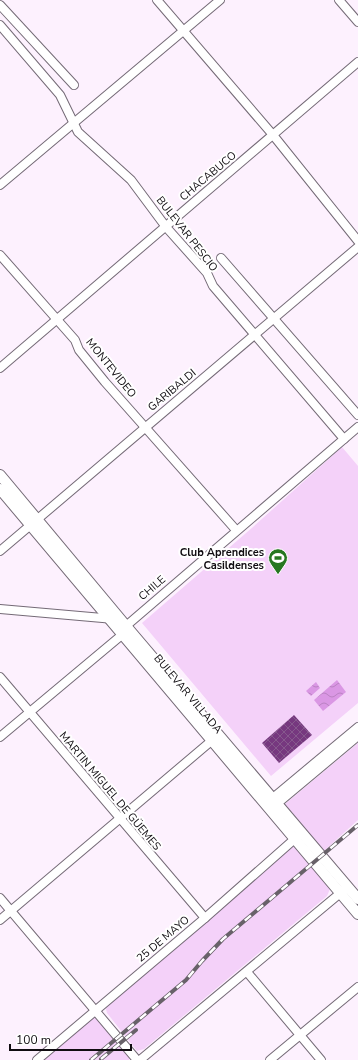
<svg xmlns="http://www.w3.org/2000/svg" width="358" height="1060" font-family="'Nunito Sans',sans-serif">
<style>
.green{fill:#f4d1f9}
.water{fill:url(#water-waves)}
.building{fill:url(#building-cross-hatch)}
.lines{fill:none;stroke-linecap:round;stroke-linejoin:round}
.minor-casing{stroke:#746a76;stroke-width:10}
.major-casing{stroke:#746a76;stroke-width:12}
.minor{stroke:#fff;stroke-width:8}
.major{stroke:#fff;stroke-width:10}
.rail-casing{stroke:#686169;stroke-width:4}
.rail{stroke:#fff;stroke-width:2.5;stroke-dasharray:8;stroke-linecap:butt}
.labels{text-anchor:middle;dominant-baseline:central;stroke-width:4;stroke-linejoin:round;paint-order:stroke}
.street-label{font-size:11px;fill:#100c11;stroke:#fff}
.poi-label{font-size:11px;font-weight:bold;fill:#100c11;stroke:#fff;text-anchor:end}
</style>
<defs>
<pattern id="water-waves" width="16" height="10" patternUnits="userSpaceOnUse"><rect width="16" height="10" fill="#da97e4"/><path d="M0 5q4-4 8 0t8 0" fill="none" stroke="#ba81c3"/></pattern>
<pattern id="building-cross-hatch" width="8" height="8" patternUnits="userSpaceOnUse"><rect width="8" height="8" fill="#76387f"/><path d="M0 0l8 8M0 8l8-8" fill="none" stroke="#86588d"/></pattern>
</defs>
<rect width="100%" height="100%" fill="#fdf1fe"/>
<!-- green -->
<g class="green">
<polygon points="342,447 358,466 358,703 271,776 142,623 253,527"/>
<polygon points="358,743 358,820 324,851 285,804"/>
<polygon points="292,847 296,847 329,885 330,889 327,896 144,1049 137,1051 107,1013 106,1009 108,1002"/>
<polygon points="91,1018 99,1018 130,1055 129,1060 41,1060"/>
</g>
<!-- water -->
<g class="water">
<polygon points="337,680 346,692 323,711 314,700"/>
<polygon points="316,682 320,688 311,696 306,691"/>
</g>
<!-- building -->
<polygon class="building" points="294,715 312,735 279,763 262,743"/>
<g class="lines">
<!-- minor casing -->
<g class="minor-casing">
<g id="minor">
<polyline points="157,0 273,135 358,241"/>
<polyline points="339,0 358,22"/>
<polyline points="0,5 74,85"/>
<polyline points="0,25 60,95 78,132 131,180 166,227 207,273 213,286 344,439"/>
<polyline points="0,185 220,0"/>
<polyline points="0,255 75,340 79,350 105,382 236,530"/>
<polyline points="221,258 358,415"/>
<polyline points="0,368 358,62"/>
<polyline points="0,551 358,247"/>
<polyline points="0,609 114,619"/>
<polyline points="0,677 205,918"/>
<polyline points="0,737 123,634 126,626 358,427"/>
<polyline points="268,802 358,727"/>
<polyline points="272,808 358,736"/>
<polyline points="0,898 137,1060"/>
<polyline points="0,920 216,737"/>
<polyline points="247,972 321,1060"/>
<polyline points="37,1060 205,918 298,836"/>
<polyline points="140,1060 344,890"/>
<polyline points="270,1060 358,987"/>
</g>
</g>
<!-- major casing -->
<g class="major-casing">
<g id="major">
<polyline points="0,475 126,626 358,899"/>
<polyline points="0,489 358,914"/>
</g>
</g>
<!-- minor -->
<use href="#minor" class="minor"/>
<!-- major -->
<use href="#major" class="major"/>
<!-- rail casing -->
<g class="rail-casing">
<g id="rail">
<polyline points="101,1059 136,1030"/>
<polyline points="91,1060 186,980 202,961 223,939 358,825"/>
</g>
</g>
<!-- rail -->
<use href="#rail" class="rail"/>
</g>
<!-- icons -->
<defs>
<g id="stadium-pin" transform="scale(1)"><path d="M0 17L-7.5 6A9.5 9.5 0 1 1 7.5 6Z" fill="#267721" stroke="#fff"/><path d="M0-5a6.5 5 0 1 0 0 10a6.5 5 0 1 0 0-10ZM-3.5-1.8h7v3.6h-7Z" fill="#fff"/></g>
</defs>
<g fill-rule="evenodd">
<use href="#stadium-pin" x="278" y="558"/>
</g>
<g class="labels">
<!-- street labels -->
<g class="street-label">
<text transform="translate(208 176) rotate(-40)">CHACABUCO</text>
<text transform="translate(187 234) rotate(52)">BULEVAR PESCIO</text>
<text transform="translate(111 368) rotate(51)">MONTEVIDEO</text>
<text transform="translate(172 390) rotate(-40)">GARIBALDI</text>
<text transform="translate(152 588) rotate(-41)">CHILE</text>
<text transform="translate(188 694) rotate(50)">BULEVAR VILLADA</text>
<text transform="translate(110 791) rotate(50)">MARTIN MIGUEL DE GÜEMES</text>
<text transform="translate(163 939) rotate(-40)">25 DE MAYO</text>
</g>
<!-- poi labels -->
<g class="poi-label">
<text x="264" y="552">Club Aprendices<tspan x="264" dy="13">Casildenses</tspan></text>
</g>
</g>
<!-- scale -->
<path d="M10 1044v6h121v-6" fill="none" stroke="#100c11" stroke-width="2"/>
<text x="16" y="1044" font-size="12" fill="#100c11" stroke="#ffffff" stroke-width="3" paint-order="stroke">100 m</text>
</svg>
